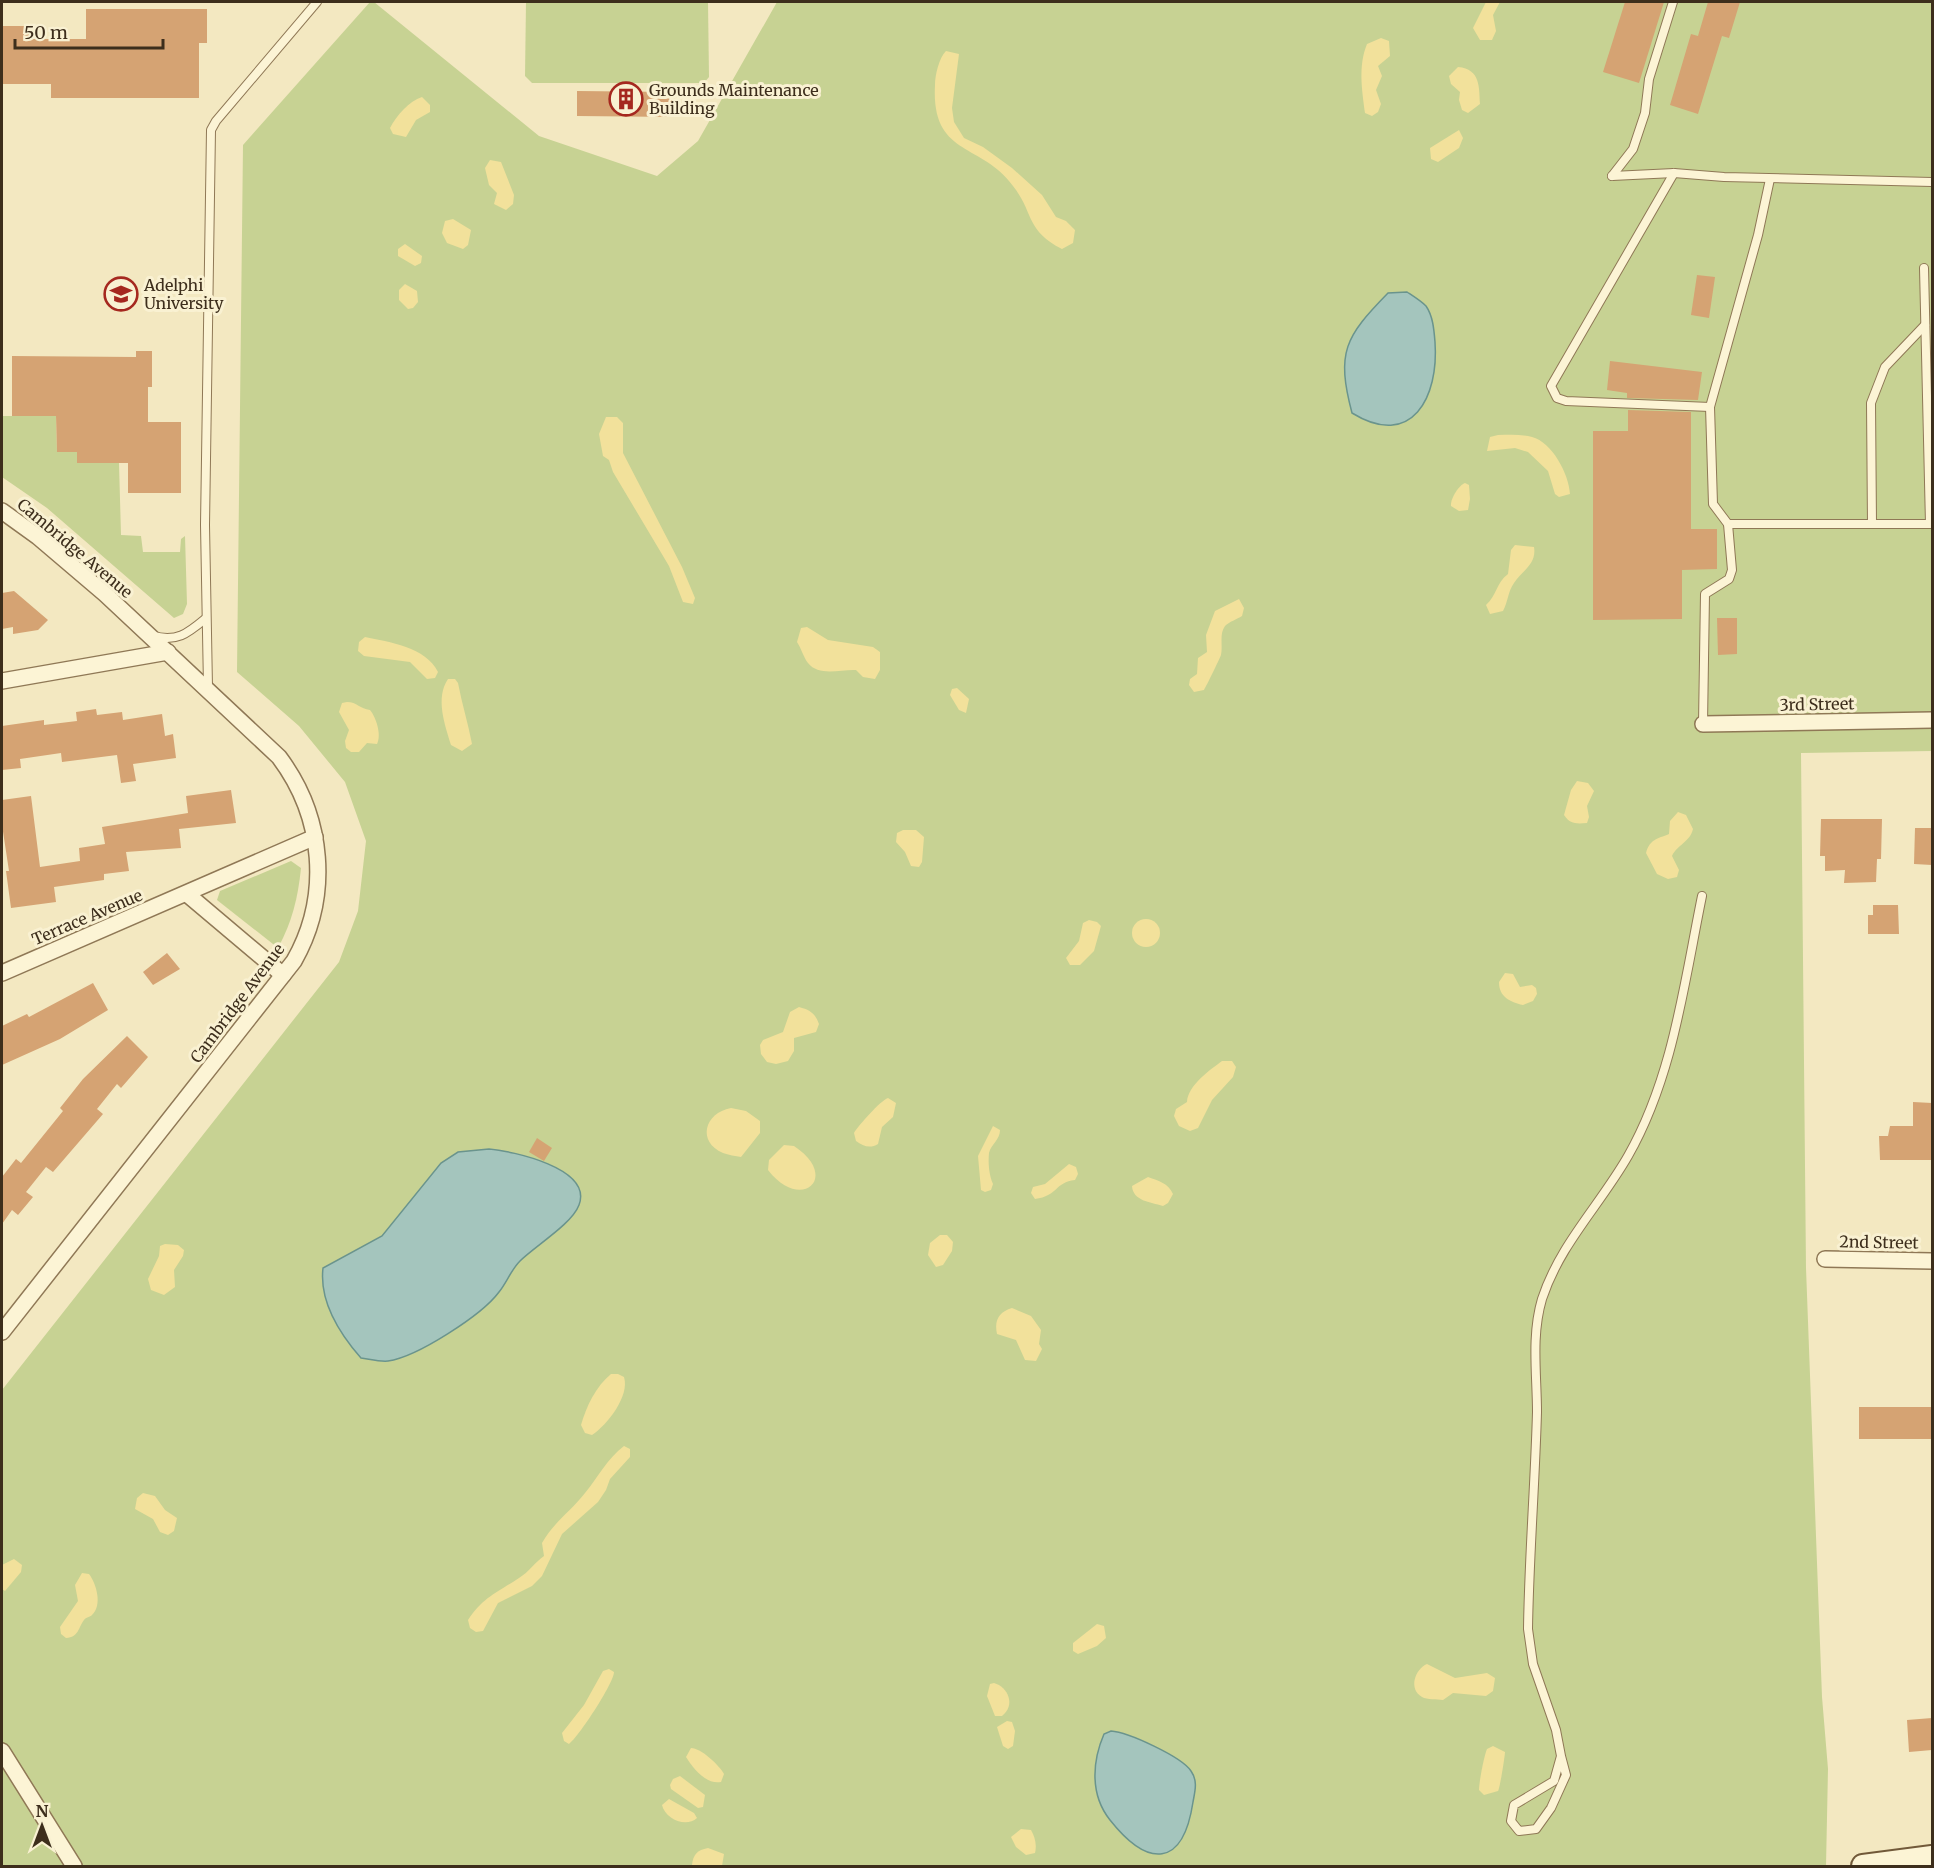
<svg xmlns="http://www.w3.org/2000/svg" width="1934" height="1868" font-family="Merriweather,serif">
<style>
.green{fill:#c7d293}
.sand{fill:#f2e19b}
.water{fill:#a4c5bd;stroke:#6a948d;stroke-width:1.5}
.building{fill:#d5a373}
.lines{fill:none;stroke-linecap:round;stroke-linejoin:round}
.lane-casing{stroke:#8f7856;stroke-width:10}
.street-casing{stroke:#8f7856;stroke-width:18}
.secondary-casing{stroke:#715939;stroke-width:26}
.lane{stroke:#fcf4d5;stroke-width:8}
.street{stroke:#fcf4d5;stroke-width:15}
.secondary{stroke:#fcf4d5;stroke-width:22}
.labels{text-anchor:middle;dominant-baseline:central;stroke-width:6;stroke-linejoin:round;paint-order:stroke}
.poi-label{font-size:16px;fill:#3d2e1c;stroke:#f9f1d2;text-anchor:start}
.street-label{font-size:16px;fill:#3d2e1c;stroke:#f9f1d2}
</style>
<rect width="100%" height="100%" fill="#f3e8c1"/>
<!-- green -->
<g class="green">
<polygon points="370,2 374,2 539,136 657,176 698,141 777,2 1932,2 1932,751 1801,753 1806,1268 1822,1697 1828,1769 1826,1866 2,1866 2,1390 339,962 358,911 366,841 345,782 299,726 237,672 243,145"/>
<polygon points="526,2 708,2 709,77 704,83 532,83 525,76"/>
<polygon points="2,416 56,416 57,452 77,452 77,463 119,463 121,535 141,536 143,552 180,552 181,539 185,536 187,604 183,614 174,618 47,508 2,477"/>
<path d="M291,861l10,7c-3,30 -9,54 -23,80l-61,-48 3,-9z"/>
</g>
<!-- sand -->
<g class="sand">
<polygon points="1486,2 1500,2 1493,15 1496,31 1492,40 1480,40 1473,28"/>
<path d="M1381,38l8,3 1,15 -12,10 4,10 -6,14 5,14 -3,8 -6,4 -7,-3c-3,-23 -7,-47 2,-69z"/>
<path d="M946,51l13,3 -7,54 2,14 10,16 19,9 29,21 30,27 14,22 10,4 9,9 -2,13 -11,6c-37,-19 -28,-37 -49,-63 -32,-44 -82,-29 -78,-101 0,-10 4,-27 11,-34z"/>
<path d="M1458,67c23,2 21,21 22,37l-12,9 -6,-3 -3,-10 1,-8 -9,-8 -2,-8z"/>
<path d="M422,97l8,8v7l-14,8 -10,17 -13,-3 -3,-6c7,-13 19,-27 32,-31z"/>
<polygon points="1459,130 1463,138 1459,148 1438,162 1431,159 1430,148"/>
<polygon points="490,160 501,162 514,195 513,204 506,210 494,204 497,193 489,185 485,168"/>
<polygon points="453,219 471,230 468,245 463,249 447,243 442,233 445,221"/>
<polygon points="405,244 422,256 421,263 415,266 398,256 398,249"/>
<polygon points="405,284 417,291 418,302 413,308 408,309 399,300 399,290"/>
<polygon points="606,417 617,417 623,423 623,453 682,567 695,598 693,604 683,602 669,566 613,472 609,460 603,456 599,434"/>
<path d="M1498,435c11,0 23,-1 34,2 20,5 37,37 38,57l-11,3 -4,-3 -7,-23 -20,-19 -13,-4 -28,3 3,-14z"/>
<path d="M1465,483l4,2 1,14 -2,11 -9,1 -8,-5c-1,-7 8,-21 14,-23z"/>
<path d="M1515,545l19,2c3,17 -12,24 -20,36 -6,8 -6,19 -11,28l-13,3 -4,-9c11,-10 10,-22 22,-31l3,-24z"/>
<path d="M1239,599l5,9 -2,8c-5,3 -13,6 -17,10 -6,8 -2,19 -4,29 -2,5 -14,30 -17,35l-10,2 -5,-7 1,-6 7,-5 1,-16 9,-6 -1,-17 9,-24z"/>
<path d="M807,627l21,13 45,7 7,5v18l-5,9 -12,-2 -7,-7c-15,-1 -37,7 -48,-7 -4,-5 -7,-15 -11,-21l4,-14z"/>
<path d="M365,637c24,5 61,10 73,35l-3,6 -8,1 -17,-17 -46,-6 -6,-5 1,-9z"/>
<path d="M448,679h7l3,4c4,21 10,40 14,61l-10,7 -11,-6c-6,-20 -16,-47 -3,-66z"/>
<polygon points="957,688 969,699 966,713 959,710 950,695 952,689"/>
<path d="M347,702c10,0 13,7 23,8 6,7 12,25 7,34l-10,-1 -8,9h-8l-5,-4 -1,-7 4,-11 -10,-18 3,-9z"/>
<path d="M1577,781l11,2 6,8 -7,15 2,11 -2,6c-11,1 -17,1 -23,-8l7,-25z"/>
<path d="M1678,812l8,3 7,14c-3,13 -16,16 -21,27l7,14 -2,7 -9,2 -11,-5 -11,-21c4,-14 11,-14 23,-19l1,-13z"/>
<polygon points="903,830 916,830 924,837 922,862 919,867 911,866 905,852 896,842 897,833"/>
<circle cx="1146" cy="933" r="14"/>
<polygon points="1089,920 1097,922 1101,926 1094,951 1080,965 1070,965 1066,958 1079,941 1083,923"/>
<path d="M1505,973l8,1 7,13 12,-2 4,3 1,6 -4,7 -10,4c-13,-3 -24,-8 -24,-23z"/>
<path d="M799,1007c11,3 16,6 20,17l-3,8 -22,6v13l-6,10 -12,3 -9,-2 -6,-8 -1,-9 3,-5 20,-8 7,-20z"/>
<path d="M1222,1061h10l4,6 -3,10 -21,23 -14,28 -8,3 -11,-5 -5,-10 2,-7 11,-7c1,-17 23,-32 35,-41z"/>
<path d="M888,1098l8,5 -3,14 -11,10 -4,17c-8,5 -15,2 -22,-3l-2,-8c5,-8 26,-32 34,-35z"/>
<path d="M731,1108l15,3 14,10v12l-19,24c-5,-1 -13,-2 -18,-4 -26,-11 -19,-40 8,-45z"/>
<path d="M993,1126l7,4c0,10 -9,14 -11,23 -1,10 0,22 4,31l-2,6 -6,2 -4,-2 -3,-34z"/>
<path d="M784,1145l10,1c47,31 7,67 -26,24l1,-10z"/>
<path d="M1069,1164l7,3 2,7 -3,6c-20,2 -17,16 -40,19l-4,-6 2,-6 12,-3z"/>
<path d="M1148,1177c11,4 20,6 25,17l-5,9 -5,3c-13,-4 -30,-5 -31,-20z"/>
<polygon points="940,1235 947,1235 953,1242 952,1251 943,1265 936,1267 928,1255 930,1243"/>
<polygon points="165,1244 178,1245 184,1250 183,1256 174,1270 175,1287 164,1295 151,1290 148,1279 159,1256 160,1246"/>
<path d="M1012,1308l19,8 10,14 -2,14 3,5 -6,12 -11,-1 -9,-20 -19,-6c-3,-14 2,-22 15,-26z"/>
<path d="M611,1374h7l6,3c6,19 -17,48 -32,58l-7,-2 -4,-8c5,-18 15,-39 30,-51z"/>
<path d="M624,1446l6,3v8l-20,22 -4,11 -8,12 -36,32 -20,42 -10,10 -34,17 -15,28 -7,1 -6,-4 -2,-8c15,-23 30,-28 51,-42 10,-6 16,-16 25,-22l-2,-13c12,-21 29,-32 43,-50 14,-17 22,-34 39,-47z"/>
<polygon points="143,1493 155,1496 165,1510 177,1518 174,1531 168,1535 160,1532 153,1519 135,1509 137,1498"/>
<polygon points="14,1559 22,1565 21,1572 5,1591 2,1589 2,1565"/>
<path d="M82,1573l7,1c7,9 14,31 3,41 -2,2 -6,2 -8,5 -6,8 -5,17 -18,18l-5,-4 -1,-7 18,-26 -3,-16z"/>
<polygon points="1097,1624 1104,1626 1106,1638 1097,1646 1078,1654 1073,1651 1073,1643"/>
<path d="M1427,1664l28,14 32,-5 8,5 -2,13 -7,5 -33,-3 -10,7c-6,-1 -16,0 -21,-3 -14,-8 -7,-28 5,-33z"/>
<path d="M609,1669l5,3c0,11 -36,66 -45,72l-5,-3 -2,-8 22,-28 19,-34z"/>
<path d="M994,1683c14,4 22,22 8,33h-7l-8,-20 3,-12z"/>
<polygon points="1007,1721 1012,1722 1015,1731 1013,1746 1008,1749 1003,1746 997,1727"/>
<path d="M1493,1746l12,6c0,3 -5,36 -7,39l-14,4 -5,-5c0,-8 5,-34 8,-41z"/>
<path d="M691,1748c10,0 28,17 33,26l-3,8c-15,3 -28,-14 -35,-25z"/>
<polygon points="680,1776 705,1795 703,1807 698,1808 671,1789 670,1785 673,1779"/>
<path d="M669,1799l25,14 3,5c-11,10 -32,1 -35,-13z"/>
<path d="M1021,1829l10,1c4,7 6,15 4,23l-9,2 -10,-8 -5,-10z"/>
<path d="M708,1848l16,6 -2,12 -30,-1c1,-10 5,-15 16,-17z"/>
</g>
<!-- water -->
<g class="water">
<path d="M1407,292c6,4 14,9 19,14 7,10 8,24 9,36 4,55 -23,108 -83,71 -16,-61 -7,-76 36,-120z"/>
<path d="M489,1149c23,2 104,19 90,56 -7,19 -44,41 -59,56 -9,9 -13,21 -21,31 -17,23 -82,65 -111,69 -8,1 -19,-2 -27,-3 -21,-24 -42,-56 -38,-90l59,-32 59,-73 17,-11z"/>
<path d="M1111,1731c17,1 71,26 80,40 7,10 4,20 2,31 -10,66 -45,66 -83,18 -20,-25 -18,-58 -6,-86z"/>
</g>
<!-- building -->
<g class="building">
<polygon points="1625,2 1664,2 1639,83 1603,72"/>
<polygon points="1708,2 1740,2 1729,38 1722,36 1698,114 1670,105 1691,34 1698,36"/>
<polygon points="86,9 207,9 207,43 199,43 199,98 51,98 51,84 2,84 2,26 29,26 30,39 86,39"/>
<polygon points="577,91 674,92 676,117 577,116"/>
<polygon points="1697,275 1715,277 1709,318 1691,315"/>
<polygon points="136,351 152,351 152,387 148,387 148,422 181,422 181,493 128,493 128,463 77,463 77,452 57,452 56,416 12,416 12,356 136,357"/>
<polygon points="1610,361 1702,372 1698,400 1627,398 1627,393 1607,390"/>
<polygon points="1628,410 1691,412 1691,529 1717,529 1717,569 1682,570 1682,619 1593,620 1593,431 1628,431"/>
<polygon points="14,591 48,620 38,630 13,634 13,627 2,629 2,593"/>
<polygon points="1717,618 1737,618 1737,654 1718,655"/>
<polygon points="96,709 97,715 122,712 123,720 162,714 165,736 173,734 176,758 133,764 136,781 121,783 117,755 62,762 61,753 20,759 21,768 2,770 2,726 44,720 44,725 77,721 76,712"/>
<polygon points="231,790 236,823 179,829 181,848 126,852 129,871 104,874 104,880 54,887 56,902 11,908 6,871 9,871 2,825 2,800 31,796 40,867 80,861 79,848 105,844 102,827 188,813 186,796"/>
<polygon points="1821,819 1882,819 1881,859 1877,859 1876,882 1844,883 1845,870 1825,871 1825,856 1820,856"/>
<polygon points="1915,828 1932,828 1932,865 1914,864"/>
<polygon points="1873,905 1898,905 1899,934 1868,934 1868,915 1873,915"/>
<polygon points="167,953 180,969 153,985 143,972"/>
<polygon points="93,983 108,1010 60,1039 2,1065 2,1026 27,1014 29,1017"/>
<polygon points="127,1036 148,1057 121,1088 117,1084 97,1109 103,1114 53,1172 46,1167 26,1192 33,1197 18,1215 12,1210 2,1224 2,1177 16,1159 21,1163 63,1111 60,1108 83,1079"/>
<polygon points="1913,1102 1932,1103 1932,1160 1880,1160 1879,1136 1888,1136 1890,1126 1913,1126"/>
<polygon points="537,1138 552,1148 544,1161 529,1152"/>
<rect x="1859" y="1407" width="73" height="32"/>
<polygon points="1932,1718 1932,1750 1909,1752 1907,1720"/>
</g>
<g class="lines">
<!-- lane casing -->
<g class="lane-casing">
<g id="lane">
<polyline points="1674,173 1551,386 1557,398 1566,401 1710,407"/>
<polyline points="1612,176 1674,173 1724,177 1932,182"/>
<polyline points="1612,176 1633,149 1645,113 1649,79 1673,2"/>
<polyline points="1924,268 1930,524"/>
<polyline points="1728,524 1713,504 1710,407 1758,235 1770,179"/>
<polyline points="1872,524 1871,403 1885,367 1925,325"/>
<path d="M153,636c24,6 34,-2 52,-17"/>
<polyline points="208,687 205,525 211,130 216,121 317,2"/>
<polyline points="1703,724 1705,594 1729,579 1732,570 1728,524 1932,524"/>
<path d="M1561,1756l5,19 -15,33 -15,21 -17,2 -8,-10 3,-16 40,-24 7,-25 -5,-26 -23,-66 -5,-35c1,-72 7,-144 9,-217 0,-37 -6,-76 5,-113 18,-55 58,-94 86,-143 45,-79 56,-172 74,-260"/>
</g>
</g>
<!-- street casing -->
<g class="street-casing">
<g id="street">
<path d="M2,511l36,26 67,57 174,163c45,60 52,139 15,204l-292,371"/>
<polyline points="2,681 168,652"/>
<polyline points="1703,724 1932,720"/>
<polyline points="187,894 283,975"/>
<polyline points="2,973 315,837"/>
<polyline points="1825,1259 1932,1261"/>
<polyline points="2,1751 74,1866"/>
</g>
</g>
<!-- secondary casing -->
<g class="secondary-casing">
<polyline id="secondary" points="1863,1866 1932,1857"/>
</g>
<!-- lane -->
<use href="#lane" class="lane"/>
<!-- street -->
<use href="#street" class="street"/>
<!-- secondary -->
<use href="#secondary" class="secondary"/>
</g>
<!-- icons -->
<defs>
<g id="building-ring" transform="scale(1.725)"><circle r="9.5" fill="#f9f1d2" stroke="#a5281f" stroke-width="1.5"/><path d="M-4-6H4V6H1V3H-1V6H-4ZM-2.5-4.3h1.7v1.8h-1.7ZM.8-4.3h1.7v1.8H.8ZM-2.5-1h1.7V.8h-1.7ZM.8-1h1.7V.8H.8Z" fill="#a5281f"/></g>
<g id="university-ring" transform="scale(1.725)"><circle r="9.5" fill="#f9f1d2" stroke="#a5281f" stroke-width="1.5"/><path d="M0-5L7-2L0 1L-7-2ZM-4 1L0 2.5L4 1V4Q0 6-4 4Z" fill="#a5281f"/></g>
</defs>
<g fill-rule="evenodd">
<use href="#building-ring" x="626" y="99"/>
<use href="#university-ring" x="121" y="294"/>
</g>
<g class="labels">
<!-- poi labels -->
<g class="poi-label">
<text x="649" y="90">Grounds Maintenance<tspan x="649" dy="18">Building</tspan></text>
<text x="144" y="285">Adelphi<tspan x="144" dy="18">University</tspan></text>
</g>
<!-- street labels -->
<g class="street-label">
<text transform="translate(75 548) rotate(40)">Cambridge Avenue</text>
<text transform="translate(1817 704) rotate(-1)">3rd Street</text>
<text transform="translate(87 917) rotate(-23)">Terrace Avenue</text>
<text transform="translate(237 1003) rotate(-53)">Cambridge Avenue</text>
<text transform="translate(1879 1242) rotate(1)">2nd Street</text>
</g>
</g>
<!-- border -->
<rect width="1934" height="1868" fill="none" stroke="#3d2e1c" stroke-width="6"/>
<!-- north arrow -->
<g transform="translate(42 1826)" stroke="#f9f1d2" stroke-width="4.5" paint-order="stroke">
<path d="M0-4.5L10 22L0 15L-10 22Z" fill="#3d2e1c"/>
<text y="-9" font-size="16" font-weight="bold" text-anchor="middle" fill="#3d2e1c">N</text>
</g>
<!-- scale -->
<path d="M15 39v9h148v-9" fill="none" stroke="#3d2e1c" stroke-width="3"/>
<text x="24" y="39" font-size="18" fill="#3d2e1c" stroke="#f9f1d2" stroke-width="4.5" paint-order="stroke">50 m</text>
</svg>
